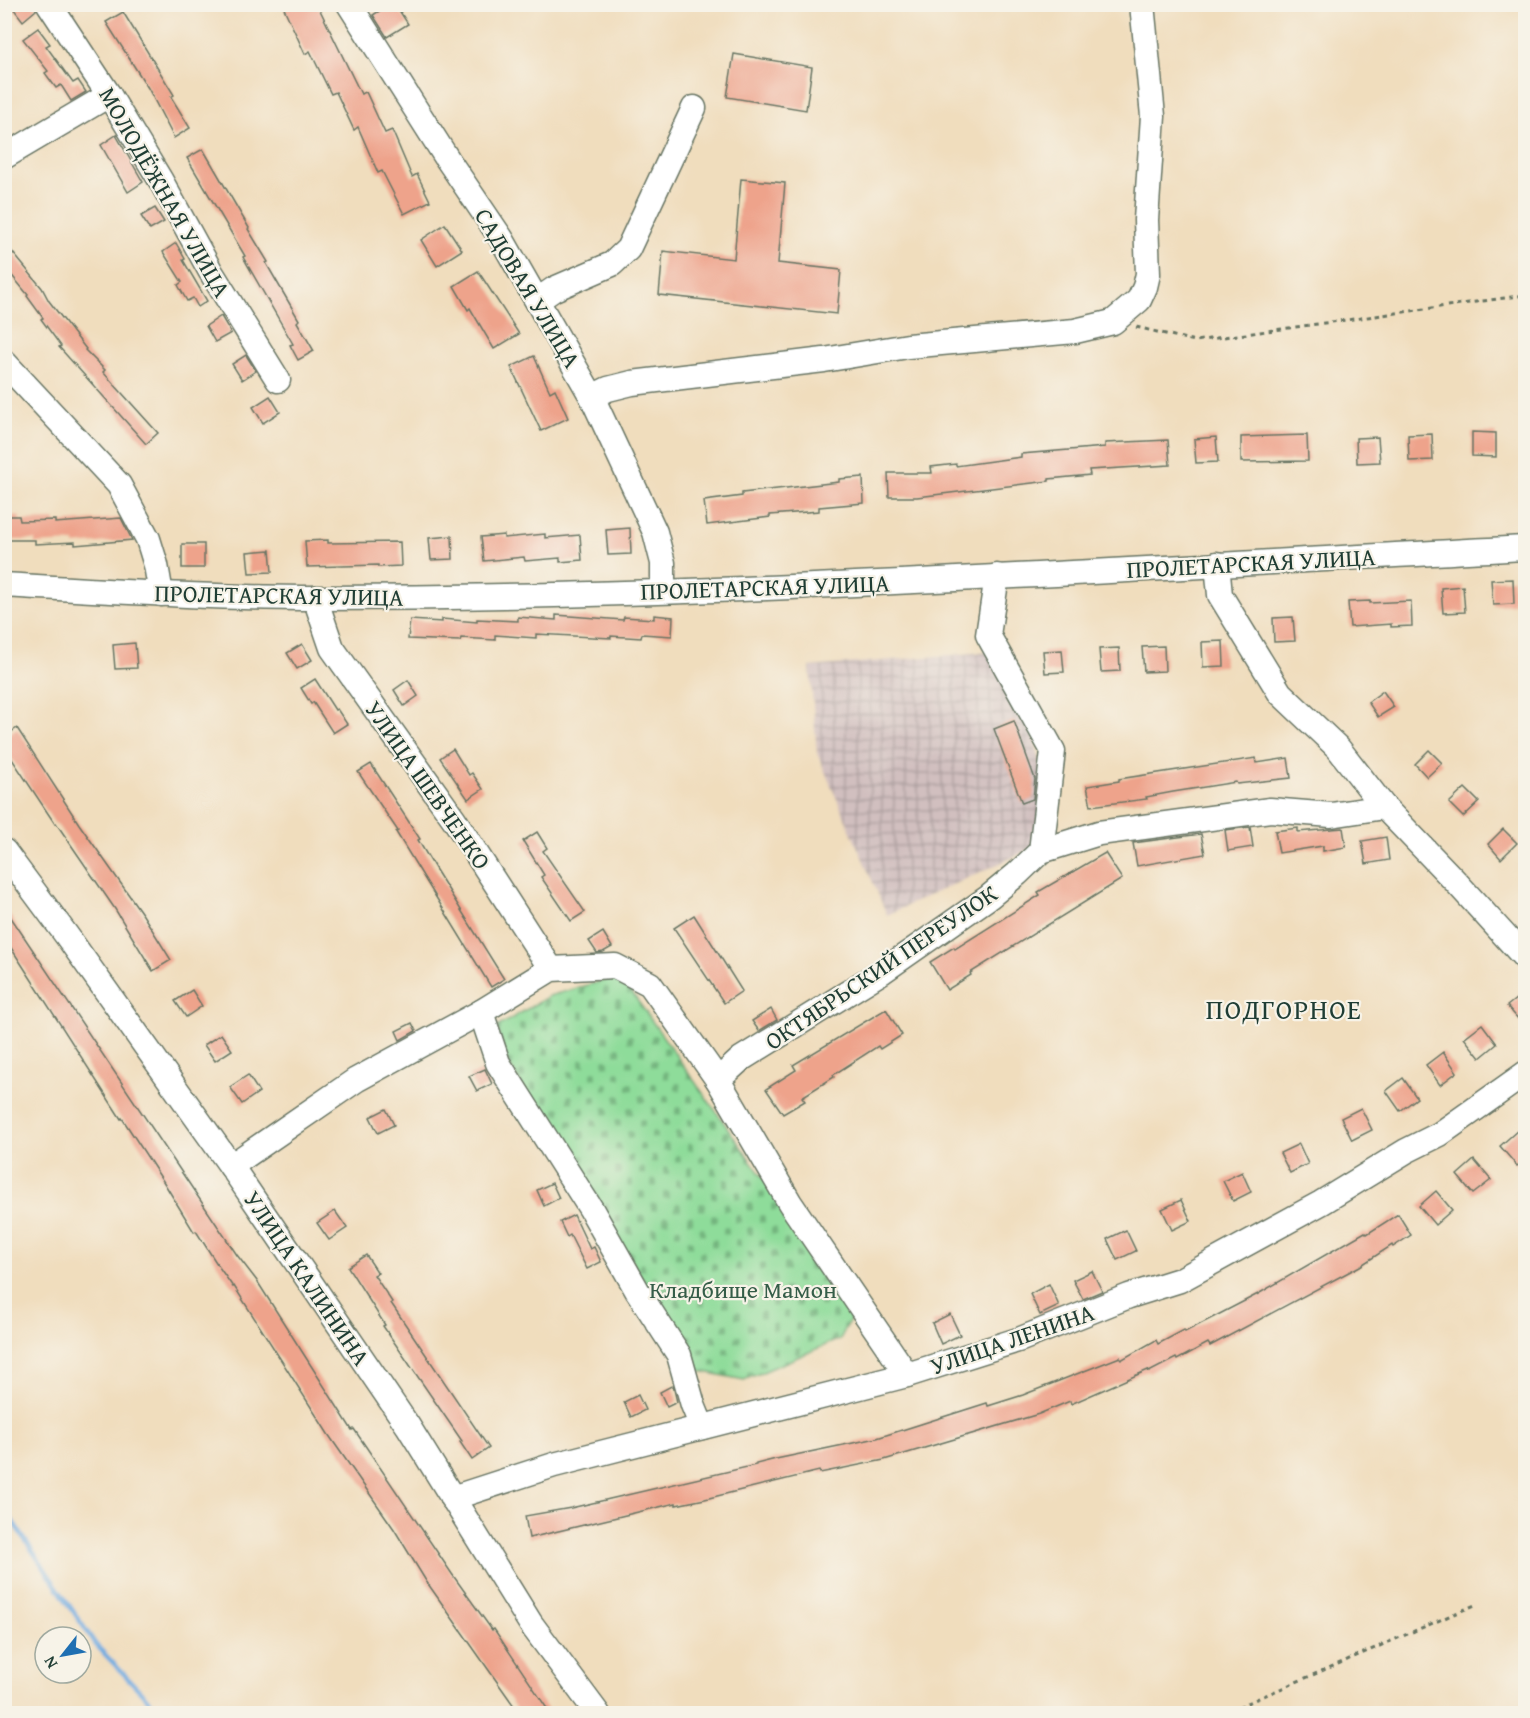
<svg xmlns="http://www.w3.org/2000/svg" width="1530" height="1718" font-family="'Gentium Book Plus',serif">
<style>
.industrial{fill:url(#industrial-grid)}
.cemetery{fill:url(#cemetery-stones);stroke:#568c67;stroke-width:1.5}
.lines{fill:none;stroke-linecap:round;stroke-linejoin:round}
.stream{stroke:#70aae0;stroke-width:4.5}
.building{fill:#eea38b}
.minor-casing{stroke:#687564;stroke-width:27}
.path{stroke:#687564;stroke-width:3;stroke-dasharray:4.5 4.5;stroke-linecap:butt}
.minor{stroke:#fff;stroke-width:24}
.labels{text-anchor:middle;dominant-baseline:central;stroke-width:4.5;stroke-linejoin:round;paint-order:stroke}
.street-label{font-size:24px;fill:#1f3d34;stroke:#f7f3e8}
.park-label{font-size:24px;fill:#355d48;stroke:#f7f3e8}
.quarter-label{font-size:27px;letter-spacing:1.5px;fill:#1f3d34;stroke:#f7f3e8}
</style>
<defs>
<pattern id="industrial-grid" width="8" height="8" patternUnits="userSpaceOnUse" patternTransform="scale(1.5)"><rect width="8" height="8" fill="#d1bfbf"/><path d="M0 4h8M4 0v8" fill="none" stroke="#a99c9c"/></pattern>
<pattern id="cemetery-stones" width="16" height="16" patternUnits="userSpaceOnUse" patternTransform="scale(1.5)"><rect width="16" height="16" fill="#8edc9a"/><path d="M2 7V4a2 2 0 0 1 4 0v3zM10 15v-3a2 2 0 0 1 4 0v3z" fill="#73b47e"/></pattern>
</defs>
<rect width="100%" height="100%" fill="#f7f3e8"/>
<filter id="ink" filterUnits="userSpaceOnUse"><feTurbulence type="fractalNoise" baseFrequency=".0167" numOctaves="2"/><feDisplacementMap in="SourceGraphic" scale="12" xChannelSelector="R" yChannelSelector="G"/><feConvolveMatrix kernelMatrix="1 2 1 2 8 2 1 2 1" color-interpolation-filters="sRGB"/></filter>
<filter id="wash" filterUnits="userSpaceOnUse"><feTurbulence type="fractalNoise" baseFrequency=".008" numOctaves="4" result="noise"/><feDisplacementMap in="SourceGraphic" scale="24" xChannelSelector="R" yChannelSelector="G"/><feGaussianBlur stdDeviation="1.35" result="paint"/><feColorMatrix in="noise" values="0 0 0 0 0 0 0 0 0 0 0 0 0 0 0 0 0 1.4 0 .05"/><feComposite in="paint" operator="in"/></filter>
<g filter="url(#wash)">
<rect width="100%" height="100%" fill="#f0ddbd"/>
<!-- industrial -->
<polygon class="industrial" points="1011,650 1059,836 887,915 817,753 810,667"/>
<!-- cemetery -->
<polygon class="cemetery" points="620,976 856,1309 840,1339 744,1380 700,1371 508,1063 497,1027 549,996"/>
<g class="lines">
<!-- stream -->
<polyline class="stream" points="4,1512 9,1516 96,1645 162,1714"/>
</g>
<g id="blocks">
<!-- building -->
<g class="building">
<polygon points="10,4 35,4 36,10 23,21"/>
<polygon points="282,4 317,4 361,94 366,92 385,133 392,130 412,177 417,174 430,201 404,214 382,171 378,173 358,127 354,130 336,92 331,94 310,51 305,54"/>
<polygon points="390,4 395,4 408,24 387,37 373,15"/>
<polygon points="123,12 174,95 171,97 190,128 174,138 148,88 106,22"/>
<polygon points="38,28 50,44 46,46 73,83 78,80 86,92 71,101 61,85 56,88 45,73 48,71 23,39"/>
<polygon points="734,54 812,67 806,110 727,97"/>
<polygon points="116,135 143,182 128,192 101,145"/>
<polygon points="203,149 249,228 248,229 268,262 266,263 299,320 297,322 314,351 298,360 290,345 293,344 243,257 245,256 187,158"/>
<polygon points="741,179 785,183 778,263 841,270 837,314 659,295 663,251 734,259"/>
<polygon points="155,208 164,222 150,230 141,216"/>
<polygon points="445,224 462,250 437,266 421,240"/>
<polygon points="4,242 42,288 49,301 86,349 85,350 105,370 103,372 158,433 146,444 59,347 61,346 41,319 43,318 27,296 28,295 4,266"/>
<polygon points="176,243 185,259 183,260 207,301 198,307 193,298 187,301 178,285 182,282 163,252"/>
<polygon points="478,271 519,334 494,349 470,308 468,310 454,286"/>
<polygon points="221,316 231,333 215,342 206,326"/>
<polygon points="246,355 256,371 242,380 232,364"/>
<polygon points="534,356 550,392 555,389 568,418 541,431 511,367"/>
<polygon points="270,396 280,412 263,423 253,407"/>
<polygon points="1472,432 1496,433 1496,457 1472,456"/>
<polygon points="1432,434 1433,460 1409,461 1408,435"/>
<polygon points="1307,435 1308,461 1241,462 1241,437"/>
<polygon points="1216,437 1218,462 1196,463 1194,439"/>
<polygon points="1378,437 1380,462 1357,463 1356,438"/>
<polygon points="1168,440 1170,465 1089,470 1090,475 1049,479 1049,481 917,497 889,497 888,473 932,473 931,467 956,464 956,466 1021,457 1021,454 1105,447 1105,443"/>
<polygon points="863,477 864,503 819,507 819,511 770,515 770,517 707,525 704,501 742,496 742,493 839,482 839,479"/>
<polygon points="4,516 19,516 20,521 55,520 55,523 121,518 132,540 75,545 75,542 35,544 35,540 4,540"/>
<polygon points="630,528 631,554 608,555 606,530"/>
<polygon points="545,534 545,538 580,535 582,560 560,562 560,558 525,561 524,557 484,561 481,537 504,535 504,538"/>
<polygon points="452,536 453,559 431,560 429,538"/>
<polygon points="328,540 328,543 400,542 401,566 378,567 378,565 307,567 305,541"/>
<rect x="182" y="544" width="22" height="24"/>
<polygon points="270,550 272,572 249,573 247,552"/>
<polygon points="1513,579 1514,604 1493,605 1491,580"/>
<polygon points="1463,586 1465,612 1443,613 1441,588"/>
<polygon points="1370,601 1370,603 1411,601 1412,626 1391,627 1391,624 1350,627 1348,602"/>
<polygon points="556,615 623,620 624,617 654,619 654,615 673,617 672,636 642,634 641,638 611,636 611,638 536,634 536,638 495,635 495,640 461,638 460,641 408,639 410,620 442,622 442,619 477,622 477,619 518,621 518,617 556,620"/>
<polygon points="1293,617 1295,641 1274,642 1273,618"/>
<polygon points="1223,641 1224,666 1203,667 1202,642"/>
<polygon points="135,643 137,668 115,669 113,645"/>
<polygon points="302,644 312,660 297,669 287,653"/>
<polygon points="1164,646 1165,671 1144,672 1142,647"/>
<polygon points="1119,648 1120,671 1101,672 1099,649"/>
<polygon points="1062,650 1064,672 1045,673 1043,651"/>
<polygon points="315,679 335,710 337,709 347,724 333,733 313,702 311,704 301,688"/>
<polygon points="408,680 418,696 404,706 394,690"/>
<polygon points="1383,691 1394,707 1378,717 1368,702"/>
<polygon points="1014,721 1035,779 1033,799 1022,803 994,729"/>
<polygon points="17,728 79,824 143,915 171,960 153,971 115,909 56,823 55,824 4,747 4,737"/>
<polygon points="453,749 469,775 472,773 483,789 468,799 440,758"/>
<polygon points="1429,750 1442,763 1427,777 1415,764"/>
<polygon points="1256,758 1257,763 1288,758 1291,778 1237,784 1236,782 1173,792 1146,797 1147,799 1091,806 1087,786 1119,781 1119,779"/>
<polygon points="371,764 420,839 418,840 436,870 504,979 491,987 396,832 398,831 358,772"/>
<polygon points="1465,788 1479,802 1463,817 1449,803"/>
<polygon points="1250,827 1253,847 1228,851 1225,830"/>
<polygon points="1298,828 1298,832 1343,828 1346,847 1323,851 1323,846 1279,853 1275,831"/>
<polygon points="1503,829 1517,843 1501,859 1488,844"/>
<polygon points="537,832 547,848 543,851 585,912 571,921 541,877 544,875 523,841"/>
<polygon points="1201,834 1205,854 1137,866 1133,843"/>
<polygon points="1386,837 1389,860 1366,864 1362,841"/>
<polygon points="1105,853 1122,879 970,973 971,975 947,990 930,962 954,947 955,949 1040,895 1038,892"/>
<polygon points="4,907 237,1255 257,1281 352,1430 354,1429 452,1574 492,1630 494,1629 550,1713 519,1713 426,1581 394,1529 328,1434 234,1286 233,1287 219,1267 196,1231 194,1232 163,1181 122,1118 121,1119 24,968 4,937"/>
<polygon points="694,915 742,991 724,1003 674,928"/>
<polygon points="603,932 612,947 603,952 597,953 589,941"/>
<polygon points="192,990 202,1006 186,1017 175,1001"/>
<polygon points="1526,991 1526,1028 1507,1006"/>
<polygon points="771,1009 777,1020 759,1031 752,1021"/>
<polygon points="886,1009 902,1035 880,1049 878,1046 833,1075 834,1077 802,1097 805,1101 783,1114 766,1089 796,1070 793,1065"/>
<polygon points="412,1023 416,1031 400,1040 396,1031"/>
<polygon points="1482,1024 1497,1044 1480,1058 1464,1038"/>
<polygon points="221,1034 232,1050 215,1061 204,1045"/>
<polygon points="1443,1052 1457,1072 1440,1085 1426,1065"/>
<polygon points="485,1069 492,1084 477,1091 469,1076"/>
<polygon points="248,1075 259,1092 242,1104 230,1087"/>
<polygon points="1403,1078 1417,1098 1400,1111 1386,1091"/>
<polygon points="1361,1108 1372,1130 1352,1140 1341,1118"/>
<polygon points="386,1109 394,1125 378,1133 370,1117"/>
<polygon points="1518,1130 1526,1139 1526,1159 1517,1166 1500,1146"/>
<polygon points="1299,1144 1308,1164 1290,1173 1280,1153"/>
<polygon points="1474,1160 1491,1180 1473,1194 1457,1175"/>
<polygon points="1242,1172 1251,1192 1233,1201 1223,1181"/>
<polygon points="552,1183 559,1198 544,1206 537,1190"/>
<polygon points="1436,1191 1452,1210 1435,1225 1419,1206"/>
<polygon points="1181,1200 1191,1221 1172,1230 1162,1209"/>
<polygon points="335,1211 347,1228 329,1240 317,1223"/>
<polygon points="1398,1214 1411,1235 1393,1247 1392,1245 1360,1266 1210,1346 1208,1343 1177,1360 1176,1358 1149,1372 1148,1370 1071,1404 1070,1401 1039,1414 884,1460 820,1473 819,1471 705,1499 676,1505 676,1503 529,1538 525,1516 571,1508 756,1465 756,1464 776,1459 877,1438 987,1403 988,1406 1023,1395 1120,1357 1121,1360 1156,1340 1158,1344 1184,1330 1185,1332 1258,1294 1365,1232 1367,1234"/>
<polygon points="574,1215 590,1249 594,1247 601,1262 587,1269 570,1235 567,1237 560,1222"/>
<polygon points="1126,1230 1136,1251 1117,1260 1107,1239"/>
<polygon points="366,1255 378,1273 374,1275 392,1302 391,1303 489,1448 472,1460 460,1442 462,1441 383,1326 385,1325 348,1267"/>
<polygon points="1092,1271 1102,1291 1083,1299 1073,1280"/>
<polygon points="1049,1284 1059,1306 1040,1315 1030,1294"/>
<polygon points="950,1314 960,1335 941,1344 932,1323"/>
<polygon points="673,1385 677,1402 667,1407 660,1392"/>
<polygon points="638,1395 645,1410 631,1417 624,1402"/>
</g>
</g>
</g>
<g filter="url(#ink)">
<use href="#blocks" fill-opacity="0" stroke="#687564" stroke-width="1.5"/>
<g class="lines">
<!-- minor casing -->
<g class="minor-casing">
<g id="minor">
<polyline points="49,4 109,95 161,181 211,272 278,380"/>
<polyline points="349,4 448,160 501,238 592,397 655,532 663,563 663,591"/>
<polyline points="4,157 109,95"/>
<polyline points="538,300 554,289 612,264 628,249 694,108"/>
<polyline points="4,362 119,485 148,539 156,565 161,594"/>
<polyline points="592,397 608,389 632,383 824,360 908,346 1075,331 1113,322 1139,300 1145,287 1148,274 1146,220 1153,116 1142,4"/>
<polyline points="1217,564 1220,595 1280,693 1338,748 1384,807 1456,882 1526,959"/>
<polyline points="997,576 988,635 1053,751 1041,851"/>
<path d="M4,585c105,6 209,13 314,13 403,0 805,-29 1208,-50"/>
<polyline points="315,598 332,648 454,819 551,969"/>
<polyline points="4,851 67,936 231,1166 408,1426 531,1624 598,1714"/>
<polyline points="481,1012 498,1063 591,1209 638,1292 679,1355 693,1405 702,1427"/>
<polyline points="718,1080 741,1059 883,971 989,897 1017,874 1041,851 1099,833 1270,810 1331,815 1384,807"/>
<polyline points="231,1166 356,1080 481,1012 551,969 615,966 650,984 718,1080 790,1203 907,1375"/>
<polyline points="452,1498 554,1465 907,1375 1021,1339 1129,1296 1180,1280 1321,1203 1406,1151 1440,1134 1526,1073"/>
</g>
</g>
<!-- path -->
<g class="path">
<polyline points="1136,327 1195,341 1526,295"/>
<polyline points="1222,1714 1477,1604"/>
</g>
<!-- minor -->
<use href="#minor" class="minor"/>
</g>
</g>
<g class="labels">
<!-- street labels -->
<g class="street-label">
<text transform="translate(165 192) rotate(60)">МОЛОДЁЖНАЯ УЛИЦА</text>
<text transform="translate(528 288) rotate(59)">САДОВАЯ УЛИЦА</text>
<text transform="translate(1251 563) rotate(-3)">ПРОЛЕТАРСКАЯ УЛИЦА</text>
<text transform="translate(765 587) rotate(-2)">ПРОЛЕТАРСКАЯ УЛИЦА</text>
<text transform="translate(279 595) rotate(1)">ПРОЛЕТАРСКАЯ УЛИЦА</text>
<text transform="translate(428 785) rotate(55)">УЛИЦА ШЕВЧЕНКО</text>
<text transform="translate(881 967) rotate(-34)">ОКТЯБРЬСКИЙ ПЕРЕУЛОК</text>
<text transform="translate(307 1278) rotate(56)">УЛИЦА КАЛИНИНА</text>
<text transform="translate(1012 1339) rotate(-19)">УЛИЦА ЛЕНИНА</text>
</g>
<!-- park labels -->
<g class="park-label">
<text x="743" y="1289">Кладбище Мамон</text>
</g>
<!-- quarter labels -->
<g class="quarter-label">
<text x="1284" y="1009">ПОДГОРНОЕ</text>
</g>
</g>
<!-- margin -->
<rect width="1530" height="1718" fill="none" stroke="#f7f3e8" stroke-width="24"/>
<!-- north arrow -->
<g transform="translate(63 1655) rotate(239)"><circle r="28" fill="#f7f3e8" stroke="#a1aaa0" stroke-width="1.5"/>
<path d="M0-4.5L10 22L0 15L-10 22Z" fill="#1f6fb2"/>
<text y="-9" font-size="16" font-weight="bold" text-anchor="middle" fill="#1f3d34">N</text>
</g>
</svg>
